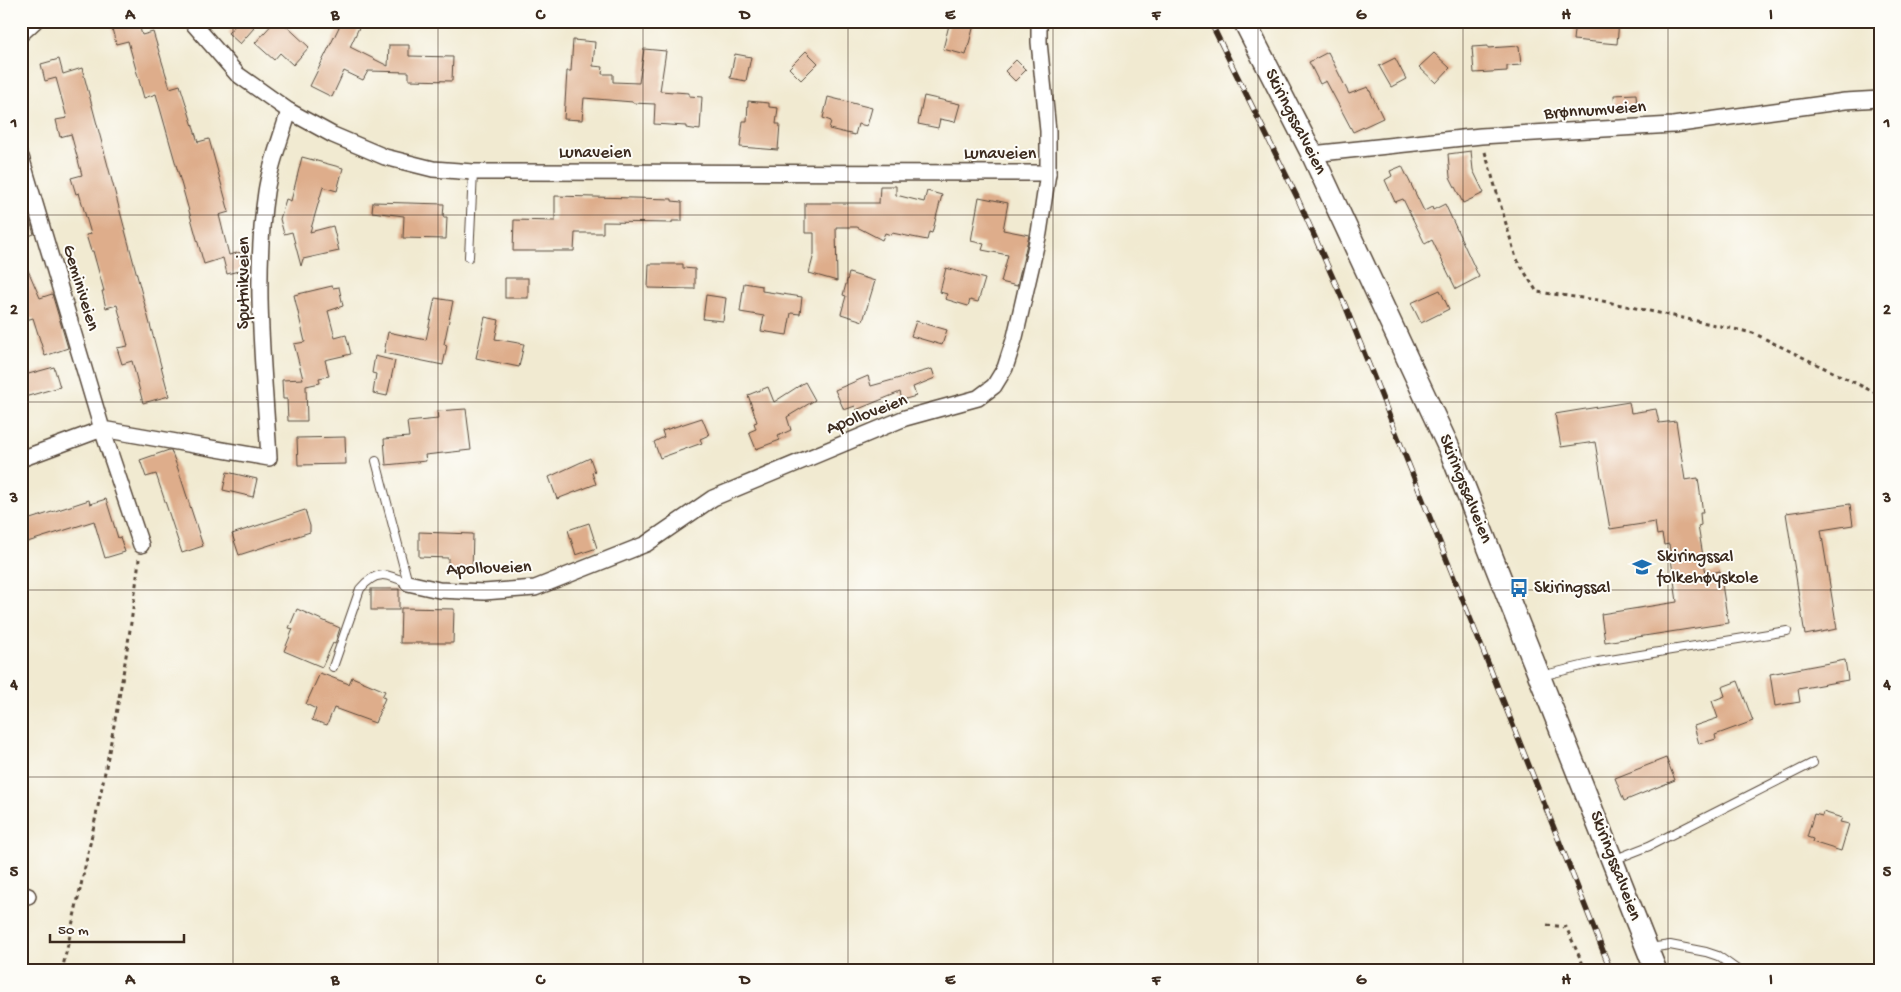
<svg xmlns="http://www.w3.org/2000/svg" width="1901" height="992" font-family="'Gochi Hand',sans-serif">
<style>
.building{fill:#dead8b}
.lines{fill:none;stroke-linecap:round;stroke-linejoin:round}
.lane-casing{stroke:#564739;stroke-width:10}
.street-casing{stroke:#564739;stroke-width:18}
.secondary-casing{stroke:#564739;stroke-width:24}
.path{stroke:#564739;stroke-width:3;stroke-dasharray:4 4;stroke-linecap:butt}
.lane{stroke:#fff;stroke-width:8}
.street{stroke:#fff;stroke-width:15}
.secondary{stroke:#fff;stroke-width:21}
.rail-casing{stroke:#3b2a1e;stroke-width:5.5}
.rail{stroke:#fdfcf7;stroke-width:4;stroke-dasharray:11;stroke-linecap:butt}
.grid{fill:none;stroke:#3b2a1e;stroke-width:1;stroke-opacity:0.55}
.labels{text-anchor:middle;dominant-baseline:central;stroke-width:4;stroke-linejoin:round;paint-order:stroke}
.street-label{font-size:18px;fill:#3b2a1e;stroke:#fdfcf7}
.poi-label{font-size:18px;fill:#3b2a1e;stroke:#fdfcf7;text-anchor:start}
.neatline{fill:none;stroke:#3b2a1e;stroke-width:2}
.grid-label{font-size:16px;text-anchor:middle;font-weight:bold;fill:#3b2a1e}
</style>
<rect width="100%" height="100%" fill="#fdfcf7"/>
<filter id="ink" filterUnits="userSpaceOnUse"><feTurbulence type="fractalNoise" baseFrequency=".02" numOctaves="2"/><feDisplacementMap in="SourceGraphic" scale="10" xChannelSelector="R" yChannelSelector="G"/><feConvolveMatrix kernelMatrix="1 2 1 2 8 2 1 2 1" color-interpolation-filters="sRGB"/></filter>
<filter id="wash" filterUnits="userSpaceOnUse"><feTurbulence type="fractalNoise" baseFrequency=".0096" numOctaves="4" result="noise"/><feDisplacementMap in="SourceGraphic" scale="20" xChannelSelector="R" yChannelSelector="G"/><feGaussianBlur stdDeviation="1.12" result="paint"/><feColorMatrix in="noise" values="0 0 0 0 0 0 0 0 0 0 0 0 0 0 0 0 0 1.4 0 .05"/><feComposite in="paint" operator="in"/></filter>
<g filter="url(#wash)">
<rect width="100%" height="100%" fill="#f1ead1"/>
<g id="blocks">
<!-- building -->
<g class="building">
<polygon points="110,21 138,21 142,35 153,32 170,88 180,85 198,142 209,139 229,212 219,215 229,255 241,252 246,269 227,274 223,258 204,264 156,94 144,98 128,41 116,44"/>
<polygon points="239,21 247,21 254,28 240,44 228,33"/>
<polygon points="275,21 281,21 309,47 293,65 280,53 274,60 255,43"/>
<polygon points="342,21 362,21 350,47 388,66 389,45 409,45 409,56 453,57 452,81 409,80 409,72 368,71 363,80 344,71 332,97 310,86"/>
<polygon points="950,21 975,21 966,55 943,49"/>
<polygon points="1575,21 1619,21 1617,44 1573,40"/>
<polygon points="573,40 595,42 593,66 603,67 602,74 613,74 613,82 639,83 644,49 666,51 660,91 689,93 689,96 702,97 700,130 686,128 686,126 654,124 655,104 633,103 633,102 584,98 582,120 564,119 567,71 571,71"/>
<polygon points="1488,46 1488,48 1519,46 1521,65 1507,66 1507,71 1474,73 1472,47"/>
<polygon points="806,51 818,63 801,80 789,68"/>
<polygon points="1328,52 1349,94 1368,87 1383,118 1353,132 1326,81 1320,84 1309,62"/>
<polygon points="1434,53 1450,68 1436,83 1419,67"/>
<polygon points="735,54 751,57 746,81 730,78"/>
<polygon points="1395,58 1406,79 1391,87 1379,66"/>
<polygon points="59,59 63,74 82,68 169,396 143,403 132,361 122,364 117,348 128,346 117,305 106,308 102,291 104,291 93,251 91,251 86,235 91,234 79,193 76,194 71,178 82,175 71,134 60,137 56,120 67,118 56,78 45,81 41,64"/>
<polygon points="1016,60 1026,70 1015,81 1005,71"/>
<polygon points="1636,94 1637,108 1615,110 1614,95"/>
<polygon points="924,96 960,104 955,122 940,119 938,128 918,124"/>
<polygon points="828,97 872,108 867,126 858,124 855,135 829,129 831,121 823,118"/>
<polygon points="748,101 769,103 769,107 778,108 776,124 780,124 778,150 740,147 743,121 747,121"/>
<polygon points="1471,151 1473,170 1484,193 1463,203 1450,177 1448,154"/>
<polygon points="302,157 343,168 337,191 323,187 310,232 333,226 339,251 303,259 301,266 292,232 284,234 280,219 286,199 291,201"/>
<polygon points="1402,166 1424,211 1432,207 1433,210 1445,204 1479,277 1456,289 1432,240 1425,244 1403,199 1395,202 1385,180 1392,176 1390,171"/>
<polygon points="880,186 896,186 896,195 924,202 927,191 942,195 932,233 929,232 927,240 892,233 891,235 885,233 882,240 857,227 836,227 837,281 809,273 814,254 814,233 805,233 805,203 879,203"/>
<polygon points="21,193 34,234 21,239"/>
<polygon points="555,196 672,199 672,201 682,202 682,221 672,221 672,223 603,222 603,233 575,233 574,251 513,251 514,220 555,221"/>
<polygon points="979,197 1008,203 1003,230 1029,235 1017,286 1001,282 1008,255 982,250 984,244 971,241"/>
<polygon points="373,202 444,204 443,217 447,217 446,239 403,238 404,216 372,212"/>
<polygon points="21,254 40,298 52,294 68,348 45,356 33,318 26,320 21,304"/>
<polygon points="649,264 683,264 683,268 695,269 695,289 648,288"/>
<polygon points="946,268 985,279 978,302 970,300 968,306 945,299 947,294 940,292"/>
<polygon points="849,273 875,281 863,321 841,314 846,296 843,295"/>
<rect x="505" y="278" width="23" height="20"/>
<polygon points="744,283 762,286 762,291 802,297 800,314 791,313 787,335 761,331 764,316 740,312"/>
<polygon points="332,286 333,288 339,287 343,306 328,311 335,338 346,335 351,354 325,360 329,376 319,378 320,383 306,386 307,421 288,421 287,399 283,399 282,380 303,379 294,344 305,342 294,295"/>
<polygon points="1440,290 1449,309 1421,323 1411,303"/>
<polygon points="706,295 726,298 723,321 703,319"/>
<polygon points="435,298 453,301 444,344 447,345 443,365 384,353 388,332 426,340"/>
<polygon points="485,317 499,320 495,339 524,344 519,367 476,358"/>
<polygon points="916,321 947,330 942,345 911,336"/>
<polygon points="375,356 395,361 387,396 373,393 376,374 372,373"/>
<polygon points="54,367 60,387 21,398 21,376"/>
<polygon points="932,369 935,378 913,387 916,396 902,400 900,392 856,410 855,406 844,410 835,390 868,376 871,386"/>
<polygon points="805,382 815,400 787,417 791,430 778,436 780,440 756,449 749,432 756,429 754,423 757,422 748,395 768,387 774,402"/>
<polygon points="1629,402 1631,413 1656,409 1659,423 1676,421 1685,480 1698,478 1703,513 1700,513 1701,525 1698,526 1706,574 1720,571 1728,623 1605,642 1601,614 1677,602 1669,544 1664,545 1662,534 1657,535 1655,522 1610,529 1595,442 1561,447 1555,414"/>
<polygon points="466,409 471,450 425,455 426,461 386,465 384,439 409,437 407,422 438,419 437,411"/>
<polygon points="702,418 709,435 700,439 702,443 660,458 654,442 664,437 662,431"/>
<polygon points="345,437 346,464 298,465 297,438"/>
<polygon points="169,450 171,450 179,472 203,546 182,553 156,474 146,477 140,460"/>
<polygon points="590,458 595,472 592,473 596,484 557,499 549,477"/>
<polygon points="227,472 257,479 253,497 223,490"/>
<polygon points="106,499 118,538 120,537 125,552 105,558 94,521 21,544 21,522 89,500 90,504"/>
<polygon points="1850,504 1853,525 1821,530 1837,629 1805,635 1786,513"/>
<polygon points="305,510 310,526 310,532 239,555 232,534"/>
<polygon points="589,523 597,548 576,555 568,530"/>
<polygon points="419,532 473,534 472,570 448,570 448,558 419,557"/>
<rect x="371" y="589" width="28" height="21"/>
<polygon points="401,608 454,609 453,643 400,643"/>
<polygon points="297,609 340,628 335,644 333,643 322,667 284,651 293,629 289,628"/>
<polygon points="1845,660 1848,680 1798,689 1800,702 1775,706 1770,674"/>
<polygon points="320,673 349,684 352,677 385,691 382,697 385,698 375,723 334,708 327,725 312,720 316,709 306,704"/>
<polygon points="1738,681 1753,721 1715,735 1716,739 1699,744 1694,726 1718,718 1712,701 1725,696 1722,687"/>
<polygon points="1666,758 1675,780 1624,801 1615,778"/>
<polygon points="1823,812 1842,818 1840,822 1849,824 1841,851 1812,842 1813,839 1807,837 1814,814 1822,816"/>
</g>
</g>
</g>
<g filter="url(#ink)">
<use href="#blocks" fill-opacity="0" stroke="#564739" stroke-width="1"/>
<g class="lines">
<!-- lane casing -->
<g class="lane-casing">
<g id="lane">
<polyline points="469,257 473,172"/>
<polyline points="376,461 408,583"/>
<path d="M333,667l27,-78c16,-20 27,-15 48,-6"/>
<polyline points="1541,676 1598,662 1787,631"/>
<polyline points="1613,860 1649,846 1813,763"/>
<polyline points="1649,948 1670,945 1706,952 1718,956 1739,971"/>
</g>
</g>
<!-- street casing -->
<g class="street-casing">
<g id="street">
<polyline points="191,21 237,74 289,111 333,135 385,157 433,169 473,172 1048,173"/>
<polyline points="21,34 35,21"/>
<polyline points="1312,154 1481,136 1673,125 1845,101 1880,99"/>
<path d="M21,157l81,272 167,29c-5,-87 -16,-179 -3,-266 4,-27 15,-54 23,-81"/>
<polyline points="21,459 102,429 141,545"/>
<polyline points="408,583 439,590 484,592 535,588 646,544 713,498 905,418 978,398 994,386 1005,368 1015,337 1039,233 1048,173 1048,131 1039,42 1039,21"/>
<polyline points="21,894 28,896"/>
</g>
</g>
<!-- secondary casing -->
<g class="secondary-casing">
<polyline id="secondary" points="1244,21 1312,154 1449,448 1656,971"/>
</g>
<!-- path -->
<g class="path">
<polyline points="1485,152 1516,258 1537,292 1598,300 1753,333 1880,395"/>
<polyline points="1547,925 1566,927 1586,971"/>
<path d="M62,971c30,-136 62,-273 77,-412"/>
</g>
<!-- lane -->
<use href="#lane" class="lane"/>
<!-- street -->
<use href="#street" class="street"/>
<!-- secondary -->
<use href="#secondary" class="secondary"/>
<!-- rail casing -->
<g class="rail-casing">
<polyline id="rail" points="1210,21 1297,197 1345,305 1611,971"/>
</g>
<!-- rail -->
<use href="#rail" class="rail"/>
</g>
</g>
<!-- grid -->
<path class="grid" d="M233,21v950M438,21v950M643,21v950M848,21v950M1053,21v950M1258,21v950M1463,21v950M1668,21v950M21,215h1859M21,402h1859M21,590h1859M21,777h1859"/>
<!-- icons -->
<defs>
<g id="school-bare" transform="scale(1.5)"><path d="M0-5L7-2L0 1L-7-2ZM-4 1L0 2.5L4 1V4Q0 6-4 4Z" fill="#1f6fb2" stroke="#fdfcf7" stroke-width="2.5" paint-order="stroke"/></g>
<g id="bus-bare" transform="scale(1.5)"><path d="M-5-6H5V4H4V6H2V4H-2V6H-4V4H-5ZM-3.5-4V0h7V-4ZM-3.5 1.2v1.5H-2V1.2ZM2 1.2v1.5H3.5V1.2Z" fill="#1f6fb2" stroke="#fdfcf7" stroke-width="2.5" paint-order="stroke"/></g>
</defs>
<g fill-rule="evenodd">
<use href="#school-bare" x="1642" y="567"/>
<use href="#bus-bare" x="1519" y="588"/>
</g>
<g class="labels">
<!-- street labels -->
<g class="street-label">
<text transform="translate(1595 111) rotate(-4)">Brønnumveien</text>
<text transform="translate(1295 122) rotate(63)">Skiringssalveien</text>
<text x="595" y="153">Lunaveien</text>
<text x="1000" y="154">Lunaveien</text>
<text transform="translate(244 283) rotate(-90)">Sputnikveien</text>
<text transform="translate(80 288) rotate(73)">Geminiveien</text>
<text transform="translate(867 415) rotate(-21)">Apolloveien</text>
<text transform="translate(1465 489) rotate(68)">Skiringssalveien</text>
<text transform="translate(489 569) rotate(-2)">Apolloveien</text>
<text transform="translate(1615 866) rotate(69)">Skiringssalveien</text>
</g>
<!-- poi labels -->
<g class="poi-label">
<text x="1657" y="557">Skiringssal<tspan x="1657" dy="21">folkehøyskole</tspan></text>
<text x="1534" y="588">Skiringssal</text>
</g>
</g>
<!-- margin -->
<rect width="1901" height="992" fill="none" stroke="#fdfcf7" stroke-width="55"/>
<!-- scale -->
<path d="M50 934v8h134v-8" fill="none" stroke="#3b2a1e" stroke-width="2.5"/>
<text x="58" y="934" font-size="15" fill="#3b2a1e" stroke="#fdfcf7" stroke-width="4" paint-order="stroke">50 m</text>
<rect x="28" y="28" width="1846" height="936" class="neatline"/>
<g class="grid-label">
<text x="130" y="19">A</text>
<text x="335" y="19">B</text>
<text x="540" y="19">C</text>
<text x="745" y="19">D</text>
<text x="950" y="19">E</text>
<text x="1156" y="19">F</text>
<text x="1361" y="19">G</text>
<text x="1566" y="19">H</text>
<text x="1771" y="19">I</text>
<text x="14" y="127">1</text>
<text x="1887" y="127">1</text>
<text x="14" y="314">2</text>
<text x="1887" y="314">2</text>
<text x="14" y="502">3</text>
<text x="1887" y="502">3</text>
<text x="14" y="689">4</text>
<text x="1887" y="689">4</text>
<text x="14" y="876">5</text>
<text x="1887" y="876">5</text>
<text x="130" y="984">A</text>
<text x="335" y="984">B</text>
<text x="540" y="984">C</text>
<text x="745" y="984">D</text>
<text x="950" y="984">E</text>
<text x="1156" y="984">F</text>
<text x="1361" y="984">G</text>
<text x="1566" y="984">H</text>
<text x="1771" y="984">I</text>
</g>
</svg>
